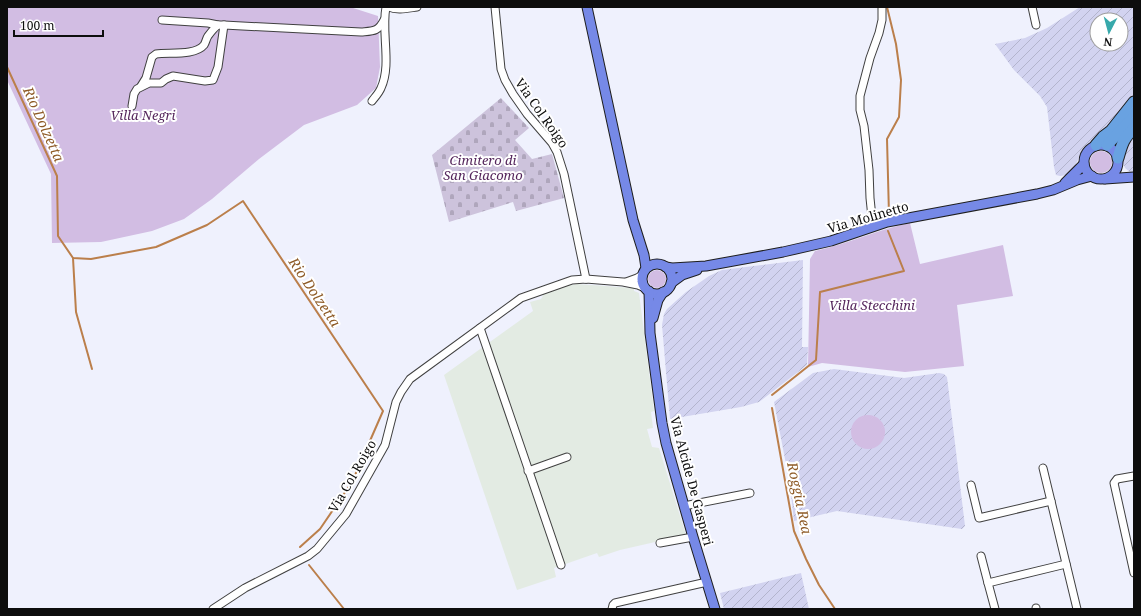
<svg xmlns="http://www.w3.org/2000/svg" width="1141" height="616" font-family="'Noto Serif',serif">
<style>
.industrial{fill:#e3ebe3}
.farmland{fill:url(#farmland-furrows);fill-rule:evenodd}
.grass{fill:#d2bde3}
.cemetery{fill:url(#cemetery-stones)}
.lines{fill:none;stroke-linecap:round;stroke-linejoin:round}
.stream{stroke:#bb7f4b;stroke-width:2}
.minor-casing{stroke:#404040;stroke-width:9}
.major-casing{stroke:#1e1e1e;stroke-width:11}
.highway-casing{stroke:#1e1e1e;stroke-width:13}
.minor{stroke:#fff;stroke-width:7}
.major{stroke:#7689e7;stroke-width:9}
.highway{stroke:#69a2e1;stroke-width:11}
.labels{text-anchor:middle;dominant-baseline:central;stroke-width:4;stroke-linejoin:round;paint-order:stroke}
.street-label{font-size:13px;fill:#0d0d0d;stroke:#fff}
.park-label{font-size:13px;font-style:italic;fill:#55265c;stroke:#fff}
.water-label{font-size:14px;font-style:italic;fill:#8e5b27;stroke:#fff}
</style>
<defs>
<pattern id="farmland-furrows" width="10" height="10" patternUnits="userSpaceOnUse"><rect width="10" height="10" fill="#d2d3f0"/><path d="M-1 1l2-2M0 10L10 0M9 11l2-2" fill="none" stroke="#b3b4cd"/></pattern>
<pattern id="cemetery-stones" width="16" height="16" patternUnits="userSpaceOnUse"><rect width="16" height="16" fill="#cdc3dc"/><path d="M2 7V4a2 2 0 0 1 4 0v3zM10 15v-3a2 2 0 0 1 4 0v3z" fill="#afa6bc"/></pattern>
</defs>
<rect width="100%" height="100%" fill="#eff1fd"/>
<!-- industrial -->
<polygon class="industrial" points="577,284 634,288 634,291 639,293 654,411 651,412 653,428 647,429 652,447 659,448 686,535 620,550 599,557 597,553 554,568 556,577 517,590 444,375 533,311 530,302 541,299 545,292 568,285"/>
<!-- farmland -->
<g class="farmland">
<path d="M1080,7h54v92l-38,40 -12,8 -9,19 -8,9 -7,1 -4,-1 -2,-8 -7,-60 -7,-11 -26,-26 -19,-26 30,-6 22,-10zM1097,20h24v24h-24z"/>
<polygon points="1134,131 1134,173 1131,173 1125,168 1123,163 1122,156"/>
<polygon points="803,260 802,347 808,347 807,365 759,402 741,407 670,419 662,325 664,314 667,309 686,292 709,276 722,270"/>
<polygon points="834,369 904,378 939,373 944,374 947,377 965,526 962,529 837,511 794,521 790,485 774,402 813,373"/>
<polygon points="801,573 809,609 724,609 720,593"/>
</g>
<!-- grass -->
<g class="grass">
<polygon points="7,7 350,7 378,16 380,67 376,88 357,105 304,125 259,159 212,199 184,219 152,231 101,242 52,243 51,174 7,80"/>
<circle cx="1101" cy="162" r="11"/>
<path d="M910,223l10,41 83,-19 10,51 -56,9 7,61 -59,6 -83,-9 -14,4 2,-108 5,-8c33,-7 63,-22 95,-28z"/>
<circle cx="657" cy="279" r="9"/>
<circle cx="868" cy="432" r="17"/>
</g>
<!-- cemetery -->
<polygon class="cemetery" points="501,98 529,128 515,140 532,159 552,154 564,198 516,211 513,202 449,222 432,155"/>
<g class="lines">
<!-- stream -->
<g class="stream">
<polyline points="887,7 896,44 901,80 899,117 887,139 889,215"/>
<polyline points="7,67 57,176 58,236 73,258 91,259 156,247 207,225 243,201 383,411 352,482 320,529 300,547"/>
<polyline points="73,258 76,312 92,369"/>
<polyline points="772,395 816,360 820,292 904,271 888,231"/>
<polyline points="772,408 794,531 806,559 819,585 835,609"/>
<polyline points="309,565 344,609"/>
</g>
<!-- minor casing -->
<g class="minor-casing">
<g id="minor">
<path d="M389,7c8,4 20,1 28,0"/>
<polyline points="495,7 501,69 505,80 513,94 527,114 552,143 557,152 564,174 586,279"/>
<polyline points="1032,7 1036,25"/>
<polyline points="162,20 208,23 218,25"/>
<path d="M141,86l5,-8 6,-21 4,-3c13,-2 39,2 48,-9 2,-3 2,-6 4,-9 3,-4 6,-8 10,-11h6"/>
<path d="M372,101c3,-4 7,-8 9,-13 11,-24 0,-55 5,-81"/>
<path d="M132,106l2,-12 3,-5 12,-6h12l5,-4 7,-3 32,5 8,-1 5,-13 6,-42 137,7c12,-1 17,0 23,-12"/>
<polyline points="873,227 870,198 869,170 864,126 860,110 860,96 870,58 879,33 882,20 882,7"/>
<polyline points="626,282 637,278 642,275"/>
<polyline points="480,328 561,565"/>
<polyline points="1043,468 1077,609"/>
<polyline points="528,471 567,457"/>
<polyline points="1134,476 1117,479 1114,483 1134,573"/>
<polyline points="971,485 979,518 1051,501"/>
<polyline points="684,506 750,493"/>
<polyline points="660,543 693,537"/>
<polyline points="981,556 988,583 1066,564"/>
<polyline points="988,583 995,609"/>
<polyline points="1036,608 1036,609"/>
<polyline points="213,609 245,588 308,556 317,549 346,514 385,445 396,402 401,392 410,379 521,298 572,280 586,279 623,282 638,285 645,288"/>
<polyline points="612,609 613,605 615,603 707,582"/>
</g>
</g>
<!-- major casing -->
<g class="major-casing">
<g id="major">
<polyline points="587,7 633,220 644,255 646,268"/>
<circle cx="1101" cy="162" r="17"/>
<polyline points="1105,179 1134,177"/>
<polyline points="1065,183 1084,164"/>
<circle cx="657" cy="279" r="15"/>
<polyline points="666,267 672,268 706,266 783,252 831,241 887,222 1037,194 1053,190 1077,180 1092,176"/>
<polyline points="671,283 682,275 697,270"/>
<polyline points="649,291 650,333 662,423 666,443 693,537 715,609"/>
<polyline points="653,318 658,300 663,292"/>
</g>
</g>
<!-- highway casing -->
<g class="highway-casing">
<g id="highway">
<polyline points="1096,145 1103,137 1111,131 1134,102"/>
<polyline points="1107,145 1134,117"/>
<path d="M1118,158c4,-14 5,-19 16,-30"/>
</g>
</g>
<!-- minor -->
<use href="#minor" class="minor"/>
<!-- major -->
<use href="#major" class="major"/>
<!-- highway -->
<use href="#highway" class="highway"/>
</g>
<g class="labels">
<!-- street labels -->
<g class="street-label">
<text transform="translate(542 113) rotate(55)">Via Col Roigo</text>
<text transform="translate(868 217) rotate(-16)">Via Molinetto</text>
<text transform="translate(352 476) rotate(-60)">Via Col Roigo</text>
<text transform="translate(692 481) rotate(75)">Via Alcide De Gasperi</text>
</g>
<!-- park labels -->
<g class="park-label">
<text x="143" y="115">Villa Negri</text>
<text x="483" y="160">Cimitero di<tspan x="483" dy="15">San Giacomo</tspan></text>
<text x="872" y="305">Villa Stecchini</text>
</g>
<!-- water labels -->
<g class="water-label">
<text transform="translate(44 124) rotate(66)">Rio Dolzetta</text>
<text transform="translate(315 292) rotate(56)">Rio Dolzetta</text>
<text transform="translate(800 498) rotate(78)">Roggia Rea</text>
</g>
</g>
<!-- border -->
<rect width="1141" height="616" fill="none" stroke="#0d0d0d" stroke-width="16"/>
<!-- north arrow -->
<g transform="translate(1109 32) rotate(186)"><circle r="19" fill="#ffffff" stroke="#9e9e9e"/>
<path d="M0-3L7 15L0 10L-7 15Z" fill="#37a9ab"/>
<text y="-6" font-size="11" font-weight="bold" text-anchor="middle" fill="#0d0d0d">N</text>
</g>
<!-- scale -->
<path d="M14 30v6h89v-6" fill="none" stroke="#0d0d0d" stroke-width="2"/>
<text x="20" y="30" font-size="12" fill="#0d0d0d" stroke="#ffffff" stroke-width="3" paint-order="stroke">100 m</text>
</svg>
